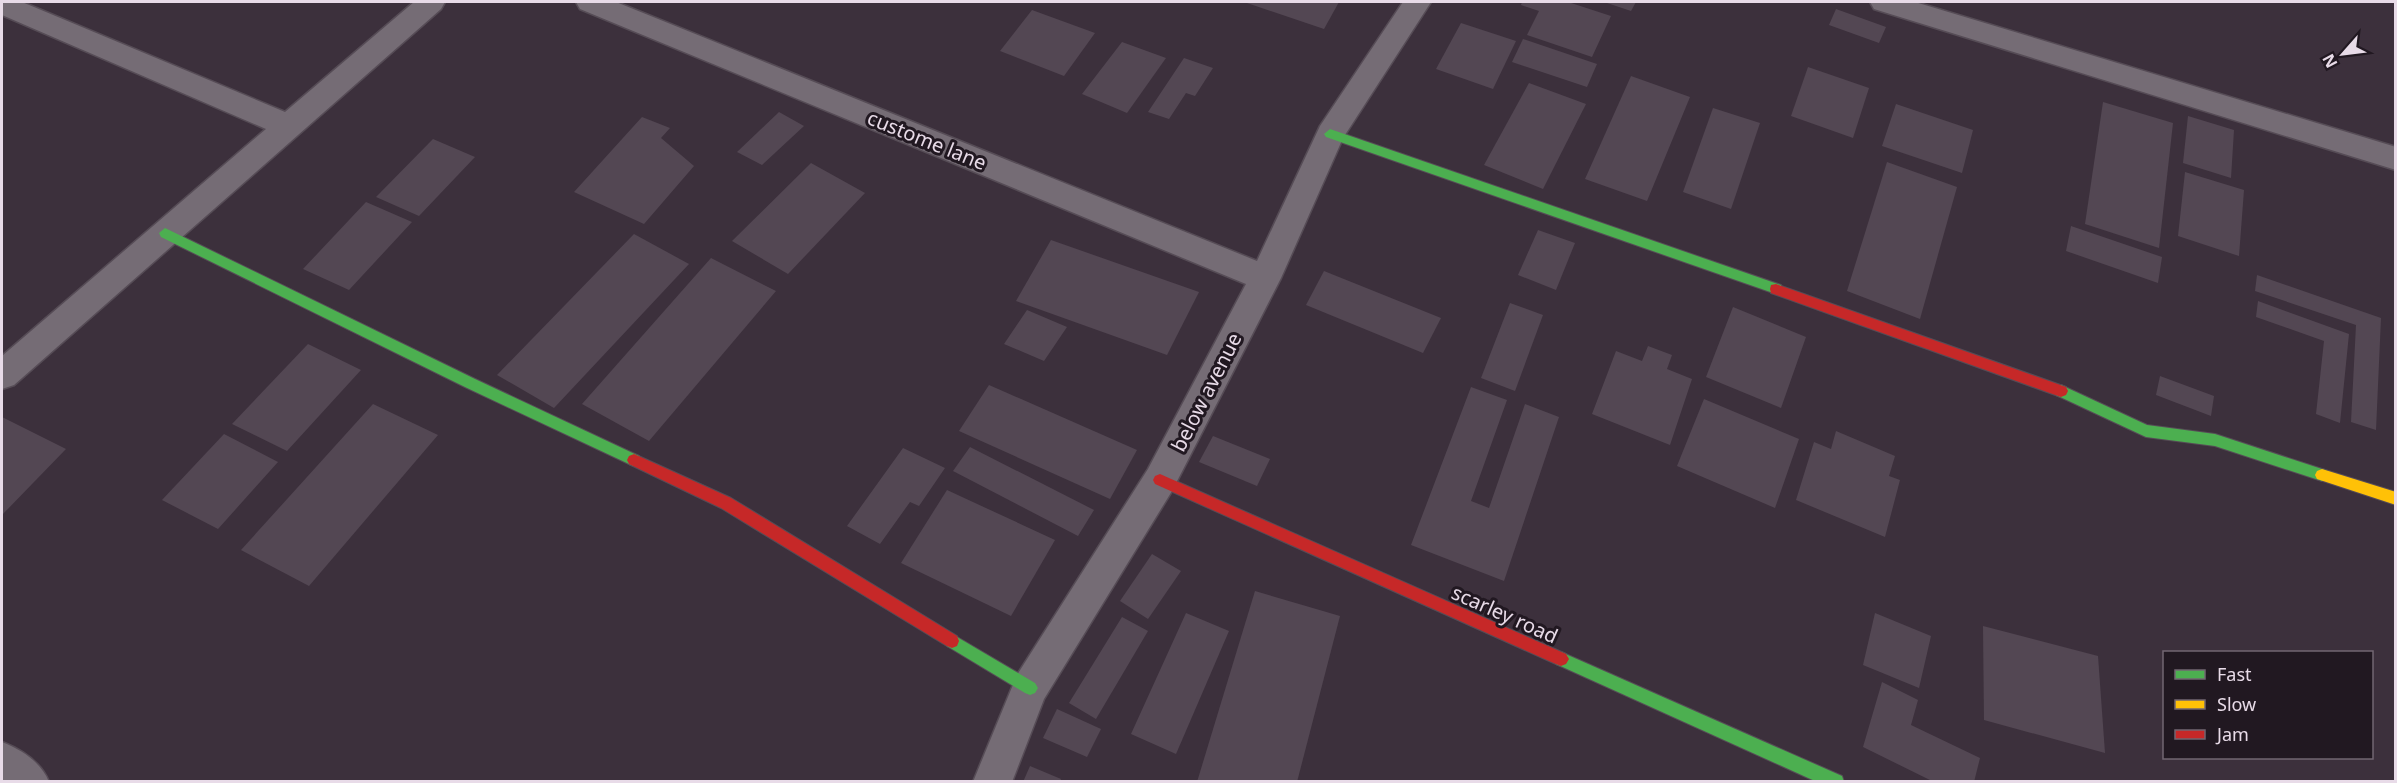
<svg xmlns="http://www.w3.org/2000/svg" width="2397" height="783" font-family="'Noto Sans',sans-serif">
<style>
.building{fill:#534753}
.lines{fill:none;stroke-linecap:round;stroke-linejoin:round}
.street-casing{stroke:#564c56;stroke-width:3}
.fast-casing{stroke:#564c56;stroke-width:2}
.slow-casing{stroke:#564c56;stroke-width:2}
.jam-casing{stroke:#564c56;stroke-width:2}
.street{fill:#756c75;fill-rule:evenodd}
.fast{fill:#4caf50;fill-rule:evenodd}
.slow{fill:#ffc107;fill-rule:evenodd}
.jam{fill:#c62828;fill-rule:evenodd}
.labels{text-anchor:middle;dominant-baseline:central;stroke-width:6;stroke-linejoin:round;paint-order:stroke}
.street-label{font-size:20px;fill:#e8dbe8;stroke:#211821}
</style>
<rect width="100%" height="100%" fill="#3c303c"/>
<!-- building -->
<g class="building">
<polygon points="1244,2 1339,2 1324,29"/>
<polygon points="1522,2 1568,2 1611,16 1592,57 1527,35 1539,11 1521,5"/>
<polygon points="1604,2 1636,2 1631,11"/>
<polygon points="1836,9 1886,27 1879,43 1829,25"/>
<polygon points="1032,10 1095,33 1064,76 1000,51"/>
<polygon points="1461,23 1516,41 1493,89 1436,69"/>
<polygon points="1523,39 1597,64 1587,87 1512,62"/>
<polygon points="1122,42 1166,58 1127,113 1082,94"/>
<polygon points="1184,58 1213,68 1195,96 1186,93 1169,119 1148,112"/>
<polygon points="1808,67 1869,88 1853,138 1791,116"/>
<polygon points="1631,76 1690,97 1647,201 1585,179"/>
<polygon points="1529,83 1586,104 1543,189 1484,165"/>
<polygon points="2103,102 2173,123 2159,248 2085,224"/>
<polygon points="1896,104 1973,130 1962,173 1882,146"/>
<polygon points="1713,108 1760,123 1731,209 1683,192"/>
<polygon points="779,112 804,126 762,165 737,152"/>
<polygon points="2188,116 2234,130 2231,178 2183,163"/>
<polygon points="642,117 670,128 661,138 694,166 644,224 574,192"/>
<polygon points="433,139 475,157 419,216 376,197"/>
<polygon points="1887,162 1957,187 1920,319 1847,291"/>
<polygon points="811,163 865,193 788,274 732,241"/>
<polygon points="2185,172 2244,190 2239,256 2178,236"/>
<polygon points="366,202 412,222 349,290 303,269"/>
<polygon points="2071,226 2162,257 2158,283 2066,251"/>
<polygon points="1538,230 1575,243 1556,290 1518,275"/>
<polygon points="634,234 689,264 554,408 497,375"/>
<polygon points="1051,240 1199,292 1167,355 1016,301"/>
<polygon points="711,258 776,291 649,441 582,404"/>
<polygon points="1324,271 1441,318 1423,353 1306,305"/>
<polygon points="2257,275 2381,318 2376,430 2351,422 2356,325 2255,291"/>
<polygon points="2258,301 2349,334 2340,423 2316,414 2324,341 2256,317"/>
<polygon points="1510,303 1543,315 1515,391 1481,378"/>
<polygon points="1733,307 1806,337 1781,408 1706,377"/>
<polygon points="1027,310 1067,327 1044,361 1004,344"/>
<polygon points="308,344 361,370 287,451 232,424"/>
<polygon points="1648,346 1672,355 1667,369 1692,379 1670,445 1592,414 1616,351 1642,361"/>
<polygon points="2160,376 2214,396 2211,416 2156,395"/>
<polygon points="989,385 1137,450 1110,499 959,431"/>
<polygon points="1471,387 1507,400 1471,501 1489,508 1525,404 1559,417 1504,581 1411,545"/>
<polygon points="1704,399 1799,439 1775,508 1677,466"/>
<polygon points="373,404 438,435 309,586 241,550"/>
<polygon points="2,417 66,449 2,515"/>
<polygon points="1836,431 1895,456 1889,476 1900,480 1885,537 1796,500 1814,442 1831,449"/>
<polygon points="224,434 278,462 218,529 162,500"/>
<polygon points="1213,436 1270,459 1257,486 1199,462"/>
<polygon points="970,447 1094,510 1078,536 953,471"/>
<polygon points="903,448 945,468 919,506 910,502 880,544 847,526"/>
<polygon points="947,490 1055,540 1011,616 901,563"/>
<polygon points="1152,554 1181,571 1148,619 1120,601"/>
<polygon points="1255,591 1340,616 1297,782 1197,782"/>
<polygon points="1186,613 1229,631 1176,754 1131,734"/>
<polygon points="1875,613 1931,636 1919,688 1863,665"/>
<polygon points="1122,617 1148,631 1096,719 1069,703"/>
<polygon points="1983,626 2098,656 2105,753 1984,720"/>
<polygon points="1882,682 1918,700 1911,725 1980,758 1974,782 1934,782 1863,747"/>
<polygon points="1057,709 1101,729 1087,757 1043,738"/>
<polygon points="1030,766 1061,779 1060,782 1023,782"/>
</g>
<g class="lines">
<!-- street casing -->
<g class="street-casing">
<g id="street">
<polygon points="2,2 22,2 285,112 414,2 445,2 441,9 14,385 2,389 2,356 266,129 2,15"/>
<polygon points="576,2 616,2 1257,261 1320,126 1403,2 1431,2 1343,138 1281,278 1172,491 1044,699 1012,782 973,782 1017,675 1148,469 1246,284 580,9"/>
<polygon points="1870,2 1915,2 2396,147 2396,170 1874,9"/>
<path d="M2,742c20,8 39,20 47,40h-47z"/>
</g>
</g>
<!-- fast casing -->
<g class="fast-casing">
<g id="fast">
<polygon points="1330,129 1781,285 1782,289 1781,293 1776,294 1326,137 1324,134"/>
<polygon points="165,228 475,379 639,456 641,460 639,464 634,466 629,464 465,387 161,237 159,233"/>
<polygon points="2061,385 2147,425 2215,434 2322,469 2327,471 2329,475 2327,479 2322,481 2215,446 2146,437 2056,395 2054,391 2056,387"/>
<polygon points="952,634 1035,683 1038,688 1035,693 1030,695 1025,693 947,646 945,641 947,636"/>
<polygon points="1561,652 1842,776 1844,782 1817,782 1556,664 1553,659 1556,654"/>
</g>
</g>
<!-- slow casing -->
<g class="slow-casing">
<polygon id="slow" points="2322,469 2396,492 2396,505 2317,479 2315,475 2317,471"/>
</g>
<!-- jam casing -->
<g class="jam-casing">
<g id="jam">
<polygon points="1776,284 2066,387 2068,391 2066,395 2061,397 1771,293 1770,289 1771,285"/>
<polygon points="634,454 731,498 957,636 959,641 957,646 952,648 947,646 721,508 629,464 627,460 629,456"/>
<polygon points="1160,474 1566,654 1569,659 1566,664 1561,666 1556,664 1155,484 1153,480 1155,476"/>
</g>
</g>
<!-- street -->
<use href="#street" class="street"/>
<!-- fast -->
<use href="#fast" class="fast"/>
<!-- slow -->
<use href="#slow" class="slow"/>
<!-- jam -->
<use href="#jam" class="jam"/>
</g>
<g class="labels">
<!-- street labels -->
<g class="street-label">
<text transform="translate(927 140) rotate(22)">custome lane</text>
<text transform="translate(1206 392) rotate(-63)">below avenue</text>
<text transform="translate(1505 614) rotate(24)">scarley road</text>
</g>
</g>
<!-- border -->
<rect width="2397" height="783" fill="none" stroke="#e8dbe8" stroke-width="6"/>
<!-- legend -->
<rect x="2163" y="651" width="210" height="108" fill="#211821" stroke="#716671" stroke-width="1.5"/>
<rect x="2175" y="670" width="30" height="9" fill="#4caf50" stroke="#716671" stroke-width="1.5"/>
<text x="2217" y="681" font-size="18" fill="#e8dbe8">Fast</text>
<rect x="2175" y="700" width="30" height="9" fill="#ffc107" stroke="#716671" stroke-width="1.5"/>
<text x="2217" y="711" font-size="18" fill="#e8dbe8">Slow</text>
<rect x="2175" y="730" width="30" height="9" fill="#c62828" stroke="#716671" stroke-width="1.5"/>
<text x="2217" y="741" font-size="18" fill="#e8dbe8">Jam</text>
<!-- north arrow -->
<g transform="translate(2343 54) rotate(242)" stroke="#211821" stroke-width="4.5" paint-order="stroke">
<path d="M0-4.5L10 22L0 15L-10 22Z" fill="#e8dbe8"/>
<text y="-9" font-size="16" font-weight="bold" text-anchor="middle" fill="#e8dbe8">N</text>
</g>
</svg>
